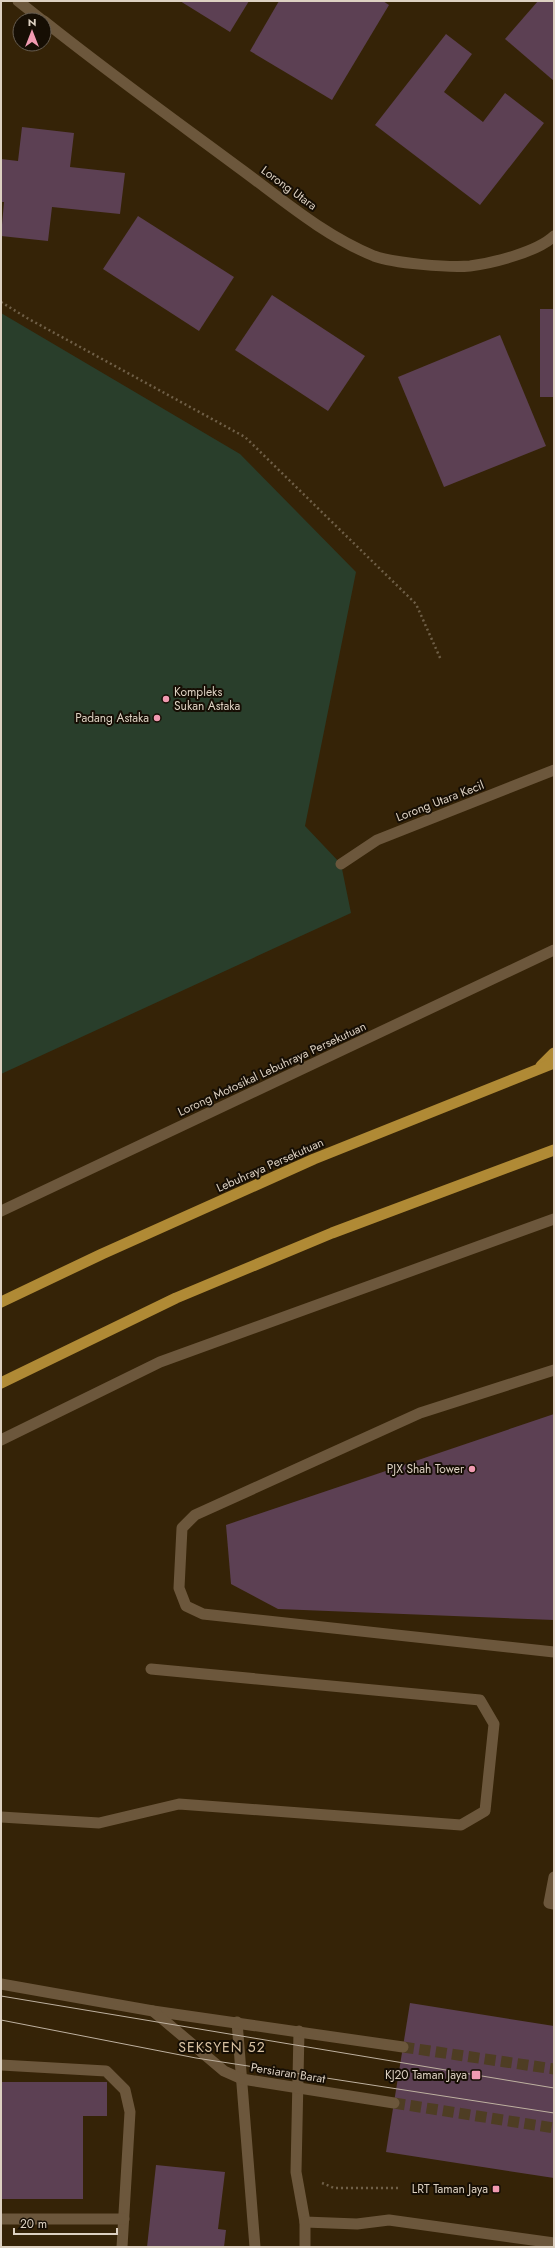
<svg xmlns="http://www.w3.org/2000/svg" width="555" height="2248" font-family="Jost,sans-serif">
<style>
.green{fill:#293e2b}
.building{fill:#5c4053}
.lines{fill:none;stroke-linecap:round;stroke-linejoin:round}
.tertiary-tunnel{stroke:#4e3d23;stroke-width:11;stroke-dasharray:11 5.5;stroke-linecap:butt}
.path{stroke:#6f5f47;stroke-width:2.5;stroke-dasharray:2 3;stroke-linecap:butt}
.service{stroke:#6c573c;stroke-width:11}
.minor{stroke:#6c573c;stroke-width:11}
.tertiary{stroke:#6c573c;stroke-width:11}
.trunk{stroke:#b08a35;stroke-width:11}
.tram{stroke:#beb1a0;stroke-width:1}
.poi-dot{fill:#f19ab1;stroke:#160e04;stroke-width:1.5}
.labels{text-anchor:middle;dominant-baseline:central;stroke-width:4;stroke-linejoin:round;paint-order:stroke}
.street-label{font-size:12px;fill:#ddd1c2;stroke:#160e04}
.poi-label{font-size:12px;fill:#ddd1c2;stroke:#160e04;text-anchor:end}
.quarter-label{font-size:14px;letter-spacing:1px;fill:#d9c2a3;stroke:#160e04}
</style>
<rect width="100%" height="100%" fill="#352307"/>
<!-- green -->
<polygon class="green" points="1,313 240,454 356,572 305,826 341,864 351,913 1,1074"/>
<!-- building -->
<g class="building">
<polygon points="180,1 249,1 230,32"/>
<polygon points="279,1 383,1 389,5 332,100 250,51"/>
<polygon points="538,1 554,1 554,81 505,39"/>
<polygon points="446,34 472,54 444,92 483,122 505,93 544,123 480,205 375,125"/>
<polygon points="22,127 74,133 70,167 125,173 120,214 52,207 48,241 1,236 4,202 1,202 1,159 18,161"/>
<polygon points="138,216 234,277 199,331 103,269"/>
<polygon points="272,295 365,356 328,411 235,350"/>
<rect x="540" y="309" width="14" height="88"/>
<polygon points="500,335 546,446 444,487 398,377"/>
<polygon points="554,1414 554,1620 278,1609 231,1584 226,1525"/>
<polygon points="410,2003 554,2026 554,2178 386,2152"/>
<polygon points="1,2082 107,2082 107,2116 83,2116 83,2199 1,2199"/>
<polygon points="156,2165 225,2172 218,2229 226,2230 224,2247 147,2247"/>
</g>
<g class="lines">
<!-- tertiary-tunnel -->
<g class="tertiary-tunnel">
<polyline points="403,2047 554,2069"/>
<polyline points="394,2103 554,2128"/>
</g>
<!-- path -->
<g class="path">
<polyline points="1,302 27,318 245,437 416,604 441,660"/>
<polyline points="322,2183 334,2188 399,2188"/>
</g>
<!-- service -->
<g class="service">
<polyline points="1,1211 554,950"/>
<polyline points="554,1370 420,1413 195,1515 182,1528 179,1588 186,1606 203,1614 554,1652"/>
<polyline points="1,1440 160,1362 554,1219"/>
<polyline points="1,1817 99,1823 179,1804 461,1825 485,1811 494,1724 480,1700 151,1669"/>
<polyline points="554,1877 549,1903 554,1904"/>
<polyline points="237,2022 255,2247"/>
<polyline points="299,2031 296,2172 305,2222 357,2224 389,2220 554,2243"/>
<polyline points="1,2065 106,2071 125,2090 130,2112 122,2247"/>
<polyline points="1,2219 124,2219"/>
<polyline points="305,2247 305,2222"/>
</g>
<!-- minor -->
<g class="minor">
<polyline points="18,1 42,20"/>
<path d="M44,21c65,52 132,100 198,149 42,31 83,66 132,86 19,7 75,12 96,10 23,-3 67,-14 84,-30"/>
<polyline points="341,864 377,840 554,770"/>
</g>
<!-- tertiary -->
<g class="tertiary">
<polyline points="1,1984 153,2011 403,2047"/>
<polyline points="153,2011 224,2071 242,2079 394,2103"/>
</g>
<!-- trunk -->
<g class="trunk">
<polyline points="541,1066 554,1053"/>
<polyline points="1,1302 102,1254 314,1159 554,1063"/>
<polyline points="1,1383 176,1298 332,1233 554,1150"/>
</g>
<!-- tram -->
<g class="tram">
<polyline points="1,1996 554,2088"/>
<polyline points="1,2020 196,2058 554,2113"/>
</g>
</g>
<!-- markers -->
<g class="poi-dot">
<circle cx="166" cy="699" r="4"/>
<circle cx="157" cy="718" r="4"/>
<circle cx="472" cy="1469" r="4"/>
<rect x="471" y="2070" width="10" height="10" rx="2"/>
<rect x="492" y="2185" width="8" height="8" rx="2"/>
</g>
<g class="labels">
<!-- street labels -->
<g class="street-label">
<text transform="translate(289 188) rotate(36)">Lorong Utara</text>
<text transform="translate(440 801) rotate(-21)">Lorong Utara Kecil</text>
<text transform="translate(272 1069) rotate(-25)">Lorong Motosikal Lebuhraya Persekutuan</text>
<text transform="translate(270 1165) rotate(-24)">Lebuhraya Persekutuan</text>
<text transform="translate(288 2073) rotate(9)">Persiaran Barat</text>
</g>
<!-- poi labels -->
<g class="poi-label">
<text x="174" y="692" text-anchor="start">Kompleks<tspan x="174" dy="14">Sukan Astaka</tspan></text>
<text x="149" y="718">Padang Astaka</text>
<text x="464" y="1469">PJX Shah Tower</text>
<text x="467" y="2075">KJ20 Taman Jaya</text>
<text x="488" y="2189">LRT Taman Jaya</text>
</g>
<!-- quarter labels -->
<g class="quarter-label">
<text x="222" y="2047">SEKSYEN 52</text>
</g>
</g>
<!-- border -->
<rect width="555" height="2248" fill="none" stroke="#ddd1c2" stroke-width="4"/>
<!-- north arrow -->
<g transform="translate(32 32)"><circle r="19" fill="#160e04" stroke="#665c50"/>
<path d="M0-3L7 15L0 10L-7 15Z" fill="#f19ab1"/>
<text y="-6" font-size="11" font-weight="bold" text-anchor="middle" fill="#ddd1c2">N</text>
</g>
<!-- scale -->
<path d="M14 2228v6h103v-6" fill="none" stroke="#ddd1c2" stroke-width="2"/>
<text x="20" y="2228" font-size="12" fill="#ddd1c2" stroke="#160e04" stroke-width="3" paint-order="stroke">20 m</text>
</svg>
